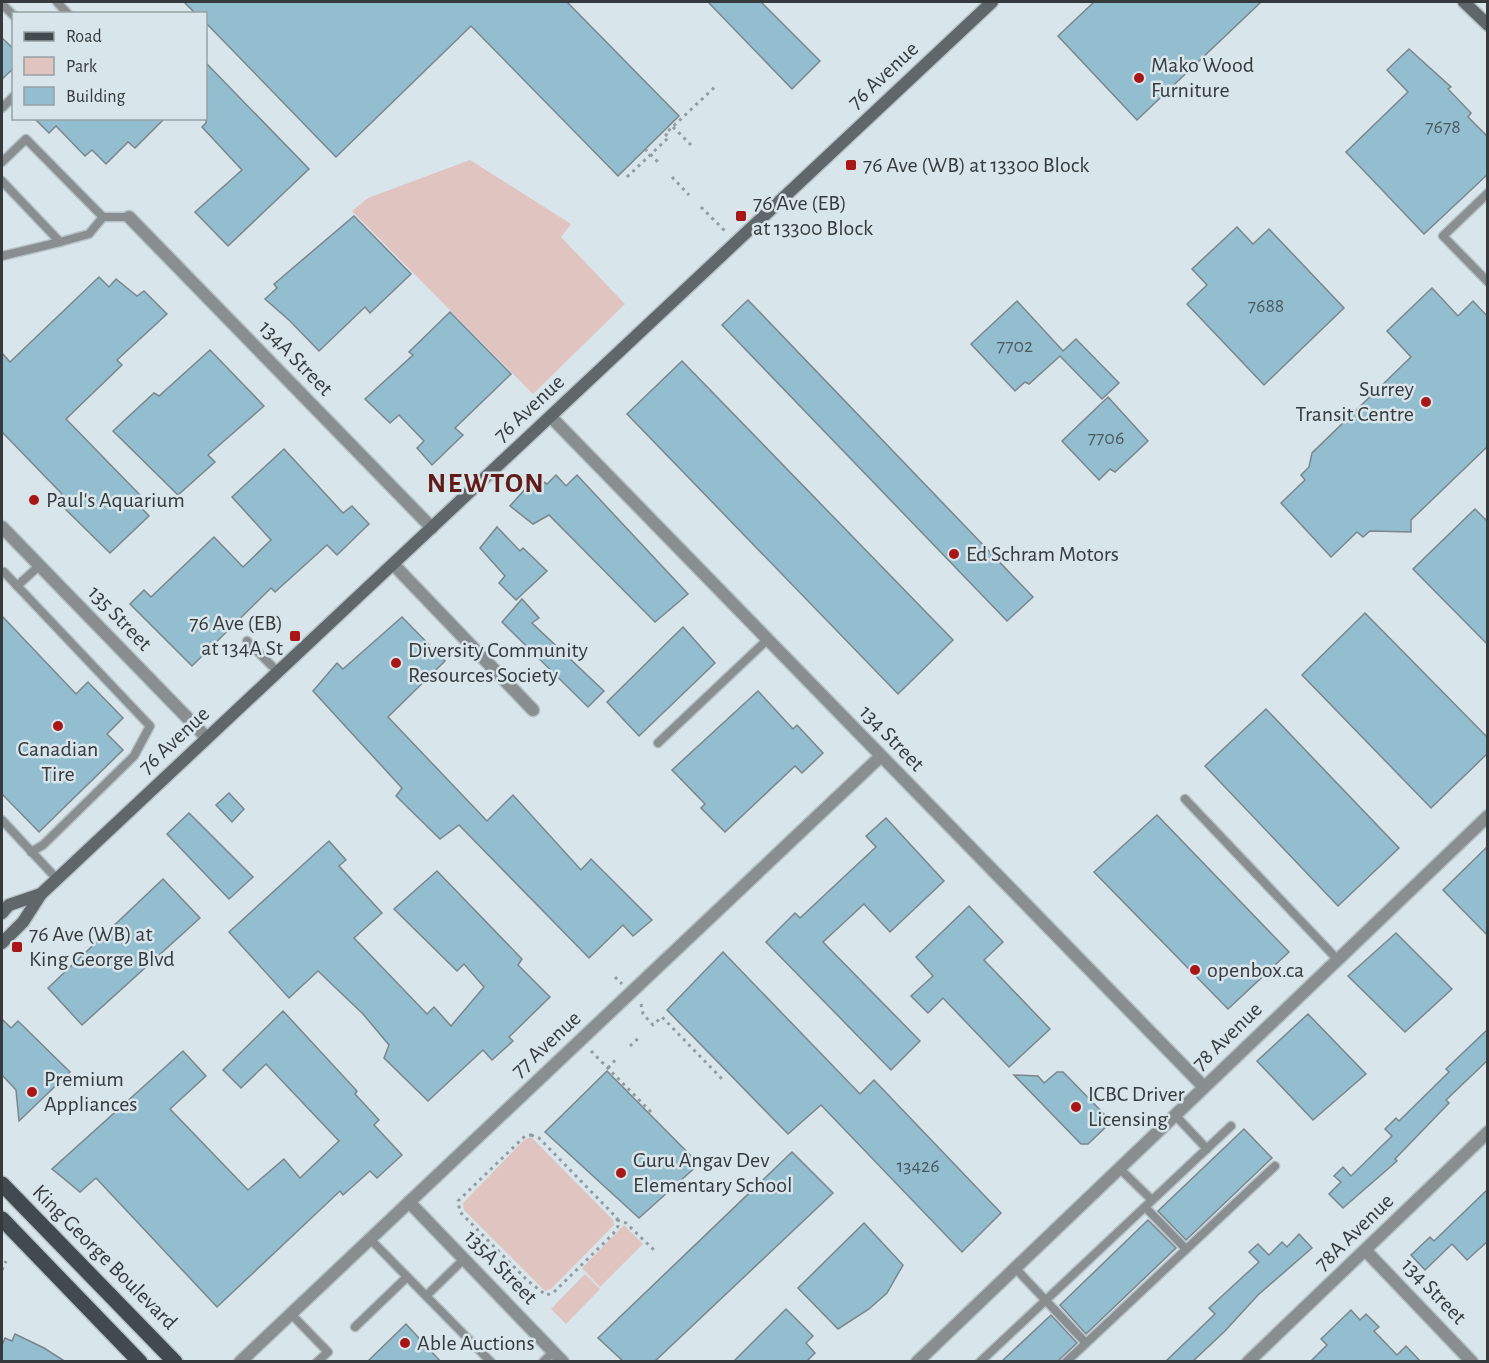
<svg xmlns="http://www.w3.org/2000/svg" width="1489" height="1363" font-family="'Alegreya Sans',sans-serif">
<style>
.green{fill:#e0c4c0}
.building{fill:#92becf;stroke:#7a868b;stroke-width:1.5}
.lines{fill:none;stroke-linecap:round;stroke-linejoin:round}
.lane-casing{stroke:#b7c3c7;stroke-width:11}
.street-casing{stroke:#b7c3c7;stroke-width:15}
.secondary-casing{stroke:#b7c3c7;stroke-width:15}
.primary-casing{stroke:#b7c3c7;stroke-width:18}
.path{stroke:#939ca0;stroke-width:3;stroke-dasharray:3 4.5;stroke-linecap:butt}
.lane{stroke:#898e91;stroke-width:8}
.street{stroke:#898e91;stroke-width:12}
.secondary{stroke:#5f676a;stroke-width:12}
.primary{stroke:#414b4f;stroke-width:15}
.poi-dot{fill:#a91617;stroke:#d8e5ea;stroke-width:2}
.labels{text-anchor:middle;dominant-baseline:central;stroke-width:5;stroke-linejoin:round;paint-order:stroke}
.number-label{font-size:20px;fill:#4c5b61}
.poi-label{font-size:22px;fill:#353a3c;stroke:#d8e5ea;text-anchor:start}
.street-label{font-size:22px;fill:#353a3c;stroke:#d8e5ea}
.district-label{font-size:28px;font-weight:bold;letter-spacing:1.5px;fill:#611c18;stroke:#d8e5ea}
</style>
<rect width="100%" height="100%" fill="#d8e5ea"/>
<!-- green -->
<g class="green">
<polygon points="470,160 571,224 561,237 625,304 533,394 352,211 368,198"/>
<polygon points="531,1137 613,1220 614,1225 551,1289 545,1291 464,1210 463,1203 524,1140"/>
<polygon points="624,1225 643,1244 600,1287 582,1268"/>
<polygon points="585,1274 600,1289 566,1324 551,1309"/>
</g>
<!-- building -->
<g class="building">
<polygon points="184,2 567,2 679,116 618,176 471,26 336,157 206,23 206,14 196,14"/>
<polygon points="708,2 761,2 820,61 792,89"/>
<polygon points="1094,2 1261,2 1137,120 1058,36"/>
<polygon points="2,38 14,49 14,68 2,79"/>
<polygon points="1409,49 1451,87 1448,89 1471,113 1468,117 1488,137 1488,174 1424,234 1346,152 1408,92 1387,70"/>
<polygon points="206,63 309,169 228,246 195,212 242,170 202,127 206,123"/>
<polygon points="34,118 165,118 135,148 128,142 106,164 92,150 85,156 56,126 49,133"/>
<polygon points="354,216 411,274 370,313 365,307 319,351 290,321 265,299 277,288 274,284"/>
<polygon points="1237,227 1253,244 1269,229 1344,308 1264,385 1187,304 1207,285 1192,269"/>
<polygon points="99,277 109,287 116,279 137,296 144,291 167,314 117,360 122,365 66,419 140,495 135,501 149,516 110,553 56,500 62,494 2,432 2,353 10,362"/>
<polygon points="1432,288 1458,316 1473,301 1488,317 1488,446 1411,520 1411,532 1370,531 1363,537 1357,532 1331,557 1281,503 1305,480 1301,475 1309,467 1312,453 1411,357 1387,331"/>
<polygon points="748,300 1033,597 1007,621 722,325"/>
<polygon points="1017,301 1063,351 1076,339 1119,383 1102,399 1060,356 1029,384 1025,382 1015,391 971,344"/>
<polygon points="450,312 511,374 455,428 463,435 432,465 417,448 424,441 399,415 390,423 365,399 413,355 409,352"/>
<polygon points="210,350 264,406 208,455 215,462 178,495 113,431 154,393 159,396"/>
<polygon points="682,361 953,640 898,694 627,414"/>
<polygon points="1108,397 1148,441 1115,472 1110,469 1099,480 1062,441"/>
<polygon points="284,449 343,513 352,506 369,524 337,555 327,545 275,592 271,588 192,666 130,604 144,590 151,597 214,537 243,567 271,540 232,497"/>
<polygon points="556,475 566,486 577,475 688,594 655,622 549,515 533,524 510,506 536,477 547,484"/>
<polygon points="1475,509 1488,522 1488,645 1413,569"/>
<polygon points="497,527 520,551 523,548 547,571 516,600 499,583 505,576 480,548"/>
<polygon points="522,599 539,618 532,623 604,691 588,707 502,622"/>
<polygon points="1365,613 1488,738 1488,753 1431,808 1302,675"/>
<polygon points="2,616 76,694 88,682 123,718 107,734 123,750 39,832 2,794"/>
<polygon points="402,617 445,661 388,717 487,821 513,795 581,870 591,859 652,920 633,936 623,925 589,958 459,825 440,839 396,796 402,788 313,691 337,663 343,669"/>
<polygon points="683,627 715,663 639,736 607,702"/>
<polygon points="758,691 793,729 797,725 823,753 802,773 795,766 725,832 701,808 705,804 672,770"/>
<polygon points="1266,709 1399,848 1338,906 1205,766"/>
<polygon points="229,793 244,809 232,822 216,805"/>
<polygon points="189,813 253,877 229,899 167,834"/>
<polygon points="1157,815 1289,952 1228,1009 1094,872"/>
<polygon points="886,818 944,881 890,932 864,904 823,942 920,1041 891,1070 766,942 795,913 800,918 876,847 866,836"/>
<polygon points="329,841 346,860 339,866 382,913 354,938 427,1014 434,1007 451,1026 484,987 464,964 457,971 394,909 437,871 522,959 518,965 550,997 509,1037 513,1041 492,1060 483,1050 428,1101 384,1058 389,1045 363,1014 318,971 289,998 229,932"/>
<polygon points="1488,846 1488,936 1443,890"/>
<polygon points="163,879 200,918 82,1025 48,988"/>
<polygon points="969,906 1003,942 984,960 1050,1029 1009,1067 943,998 928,1013 911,996 933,976 916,957"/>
<polygon points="1396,933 1452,989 1405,1032 1348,976"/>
<polygon points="723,952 860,1094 874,1080 1001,1213 962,1252 821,1105 788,1134 667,1010"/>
<polygon points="283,1011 357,1091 355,1094 379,1120 374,1125 402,1155 377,1178 370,1171 343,1195 340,1191 217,1307 96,1178 80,1192 52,1169 183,1051 206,1076 170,1109 248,1190 284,1159 300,1178 339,1141 266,1064 241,1088 223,1070"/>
<polygon points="1308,1014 1366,1074 1313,1120 1257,1061"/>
<polygon points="2,1019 11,1028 18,1021 70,1072 19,1121 16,1090 2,1075"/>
<polygon points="1488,1029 1488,1060 1446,1100 1449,1103 1395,1159 1397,1161 1343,1208 1329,1194 1341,1182 1334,1176 1343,1167 1351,1176 1392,1136 1385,1129 1396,1118 1399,1121 1449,1072 1446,1069"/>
<polygon points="607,1071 699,1164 639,1218 545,1132"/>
<polygon points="1057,1072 1063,1072 1107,1117 1108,1125 1088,1144 1081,1144 1014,1075 1038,1076 1044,1083"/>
<polygon points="1244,1129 1272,1158 1186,1240 1158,1211"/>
<polygon points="792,1152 833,1193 654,1362 624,1362 598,1338"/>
<polygon points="1488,1189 1488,1241 1467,1260 1452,1244 1425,1270 1411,1255 1430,1237 1434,1241"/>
<polygon points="1148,1220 1176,1248 1086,1334 1060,1305"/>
<polygon points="864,1223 903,1265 887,1293 869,1309 838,1329 798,1288"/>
<polygon points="1299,1234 1312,1248 1258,1295 1225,1331 1192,1362 1165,1362 1215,1314 1209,1308 1259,1262 1249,1252 1258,1244 1269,1255 1282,1242 1287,1247"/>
<polygon points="786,1309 813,1336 806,1343 815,1353 806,1362 733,1362"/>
<polygon points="1351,1310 1360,1320 1366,1314 1379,1327 1374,1331 1397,1355 1406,1346 1421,1362 1310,1362 1327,1345 1321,1339"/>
<polygon points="1051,1315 1077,1343 1060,1359 1058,1362 1001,1362"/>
<polygon points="406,1324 441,1362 367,1362"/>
<polygon points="15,1334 44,1348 66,1362 2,1362 2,1345 5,1338 12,1341"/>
</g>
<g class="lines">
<!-- lane casing -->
<g class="lane-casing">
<g id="lane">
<polyline points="57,2 68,14"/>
<polyline points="2,4 14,16"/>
<polyline points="2,108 14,96"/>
<polyline points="2,162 26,139 103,217 129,217"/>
<polyline points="2,181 60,242 89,234 103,217"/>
<polyline points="1488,193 1443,236 1488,282"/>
<polyline points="2,256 60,242"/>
<polyline points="4,572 150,726 134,756 43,845 31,852"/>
<polyline points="17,586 39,566"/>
<polyline points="247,641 278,672"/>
<polyline points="658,743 767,640"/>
<polyline points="1185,799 1337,959"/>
<polyline points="2,820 57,879"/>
<polyline points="1175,1115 1207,1149"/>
<polyline points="1119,1168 1152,1200"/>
<polyline points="1145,1207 1186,1249"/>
<polyline points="370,1239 491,1362"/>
<polyline points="1015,1268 1086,1343"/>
<polyline points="426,1296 464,1259"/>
<polyline points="291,1314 328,1352 317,1362"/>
<polyline points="355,1327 407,1277"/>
<polyline points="543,1362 554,1351"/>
<polyline points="980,1362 1231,1126"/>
<polyline points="1066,1362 1275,1166"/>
</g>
</g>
<!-- street casing -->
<g class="street-casing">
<g id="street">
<polyline points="129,217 432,528"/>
<polyline points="551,417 1204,1087"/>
<polyline points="2,527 207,738"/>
<polyline points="393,564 533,710"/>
<polyline points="409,1202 563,1362"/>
<polyline points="1365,1250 1472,1362"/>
<polyline points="240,1362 880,757"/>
<polyline points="917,1362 1488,816"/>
<polyline points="1248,1362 1488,1132"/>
</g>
</g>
<!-- secondary casing -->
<g class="secondary-casing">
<g id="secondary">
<polyline points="1464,2 1488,25"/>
<polyline points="2,913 9,905 41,894"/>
<polyline points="2,943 23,922 41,894 992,2"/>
</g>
</g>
<!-- primary casing -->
<g class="primary-casing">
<g id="primary">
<polyline points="2,1184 175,1362"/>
<polyline points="2,1219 140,1362"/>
</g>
</g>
<!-- path -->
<g class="path">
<polyline points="673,127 691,145"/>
<polyline points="645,149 660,164"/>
<polyline points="627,177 669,137 665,134 717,85"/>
<polyline points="672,177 689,195"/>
<polyline points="701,207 725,231"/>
<polyline points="615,977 622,984"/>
<polyline points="641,1004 643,1014 653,1025 662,1017 723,1080"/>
<polyline points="630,1046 640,1037"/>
<polyline points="591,1051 653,1114"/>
<polyline points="608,1068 617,1058"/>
<polygon points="531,1135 539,1138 617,1218 618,1226 613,1234 553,1293 546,1295 528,1281 460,1212 458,1201 525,1136"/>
<polyline points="617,1220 626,1223 655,1251"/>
<polyline points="2,1270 6,1261"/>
</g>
<!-- lane -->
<use href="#lane" class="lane"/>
<!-- street -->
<use href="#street" class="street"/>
<!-- secondary -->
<use href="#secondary" class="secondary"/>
<!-- primary -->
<use href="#primary" class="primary"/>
</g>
<!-- markers -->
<g class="poi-dot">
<circle cx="1139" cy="78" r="6"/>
<rect x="845" y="159" width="12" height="12" rx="3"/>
<rect x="735" y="210" width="12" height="12" rx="3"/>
<circle cx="1426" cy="402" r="6"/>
<circle cx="34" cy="500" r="6"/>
<circle cx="954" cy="554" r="6"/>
<rect x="289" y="630" width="12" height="12" rx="3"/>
<circle cx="396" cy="663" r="6"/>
<circle cx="58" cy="726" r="6"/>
<rect x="11" y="941" width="12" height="12" rx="3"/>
<circle cx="1195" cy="970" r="6"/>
<circle cx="32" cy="1092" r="6"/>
<circle cx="1076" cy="1107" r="6"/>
<circle cx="621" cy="1173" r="6"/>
<circle cx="405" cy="1343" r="6"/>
</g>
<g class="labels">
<!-- number labels -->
<g class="number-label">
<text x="1443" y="127">7678</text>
<text x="1266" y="306">7688</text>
<text x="1015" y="346">7702</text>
<text x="1106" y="438">7706</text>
<text x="918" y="1166">13426</text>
</g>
<!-- poi labels -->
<g class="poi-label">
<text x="1151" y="65">Mako Wood<tspan x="1151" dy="25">Furniture</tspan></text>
<text x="863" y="165">76 Ave (WB) at 13300 Block</text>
<text x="753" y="203">76 Ave (EB)<tspan x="753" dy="25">at 13300 Block</tspan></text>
<text x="1414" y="389" text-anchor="end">Surrey<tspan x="1414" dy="25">Transit Centre</tspan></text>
<text x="46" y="500">Paul's Aquarium</text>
<text x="966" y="554">Ed Schram Motors</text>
<text x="283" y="623" text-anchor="end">76 Ave (EB)<tspan x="283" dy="25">at 134A St</tspan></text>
<text x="408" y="650">Diversity Community<tspan x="408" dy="25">Resources Society</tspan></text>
<text x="58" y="749" text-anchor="middle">Canadian<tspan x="58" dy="25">Tire</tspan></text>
<text x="29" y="934">76 Ave (WB) at<tspan x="29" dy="25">King George Blvd</tspan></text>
<text x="1207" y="970">openbox.ca</text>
<text x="44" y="1079">Premium<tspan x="44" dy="25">Appliances</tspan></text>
<text x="1088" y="1094">ICBC Driver<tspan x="1088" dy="25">Licensing</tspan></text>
<text x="633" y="1160">Guru Angav Dev<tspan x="633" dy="25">Elementary School</tspan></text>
<text x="417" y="1343">Able Auctions</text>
</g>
<!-- street labels -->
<g class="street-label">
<text transform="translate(883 75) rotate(-43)">76 Avenue</text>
<text transform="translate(296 358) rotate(46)">134A Street</text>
<text transform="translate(529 408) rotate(-43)">76 Avenue</text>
<text transform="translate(120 618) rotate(46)">135 Street</text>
<text transform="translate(892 738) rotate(46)">134 Street</text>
<text transform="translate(174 740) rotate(-43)">76 Avenue</text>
<text transform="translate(1227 1036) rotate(-44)">78 Avenue</text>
<text transform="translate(546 1044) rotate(-43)">77 Avenue</text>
<text transform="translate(1354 1232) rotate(-44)">78A Avenue</text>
<text transform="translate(105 1257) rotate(45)">King George Boulevard</text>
<text transform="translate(501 1267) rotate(46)">135A Street</text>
<text transform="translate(1434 1291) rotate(46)">134 Street</text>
</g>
<!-- district labels -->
<g class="district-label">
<text x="486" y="484">NEWTON</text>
</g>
</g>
<!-- border -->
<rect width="1489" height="1363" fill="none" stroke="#353a3c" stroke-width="6"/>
<!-- legend -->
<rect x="12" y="12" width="195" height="108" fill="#d8e5ea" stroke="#97a1a4" stroke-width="1.5"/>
<rect x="24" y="32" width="30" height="9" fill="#414b4f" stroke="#97a1a4" stroke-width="1.5"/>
<text x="66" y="42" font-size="18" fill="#353a3c">Road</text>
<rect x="24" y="57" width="30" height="18" fill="#e0c4c0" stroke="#97a1a4" stroke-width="1.5"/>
<text x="66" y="72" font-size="18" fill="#353a3c">Park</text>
<rect x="24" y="87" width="30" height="18" fill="#92becf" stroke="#97a1a4" stroke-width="1.5"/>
<text x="66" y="102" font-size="18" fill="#353a3c">Building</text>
</svg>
